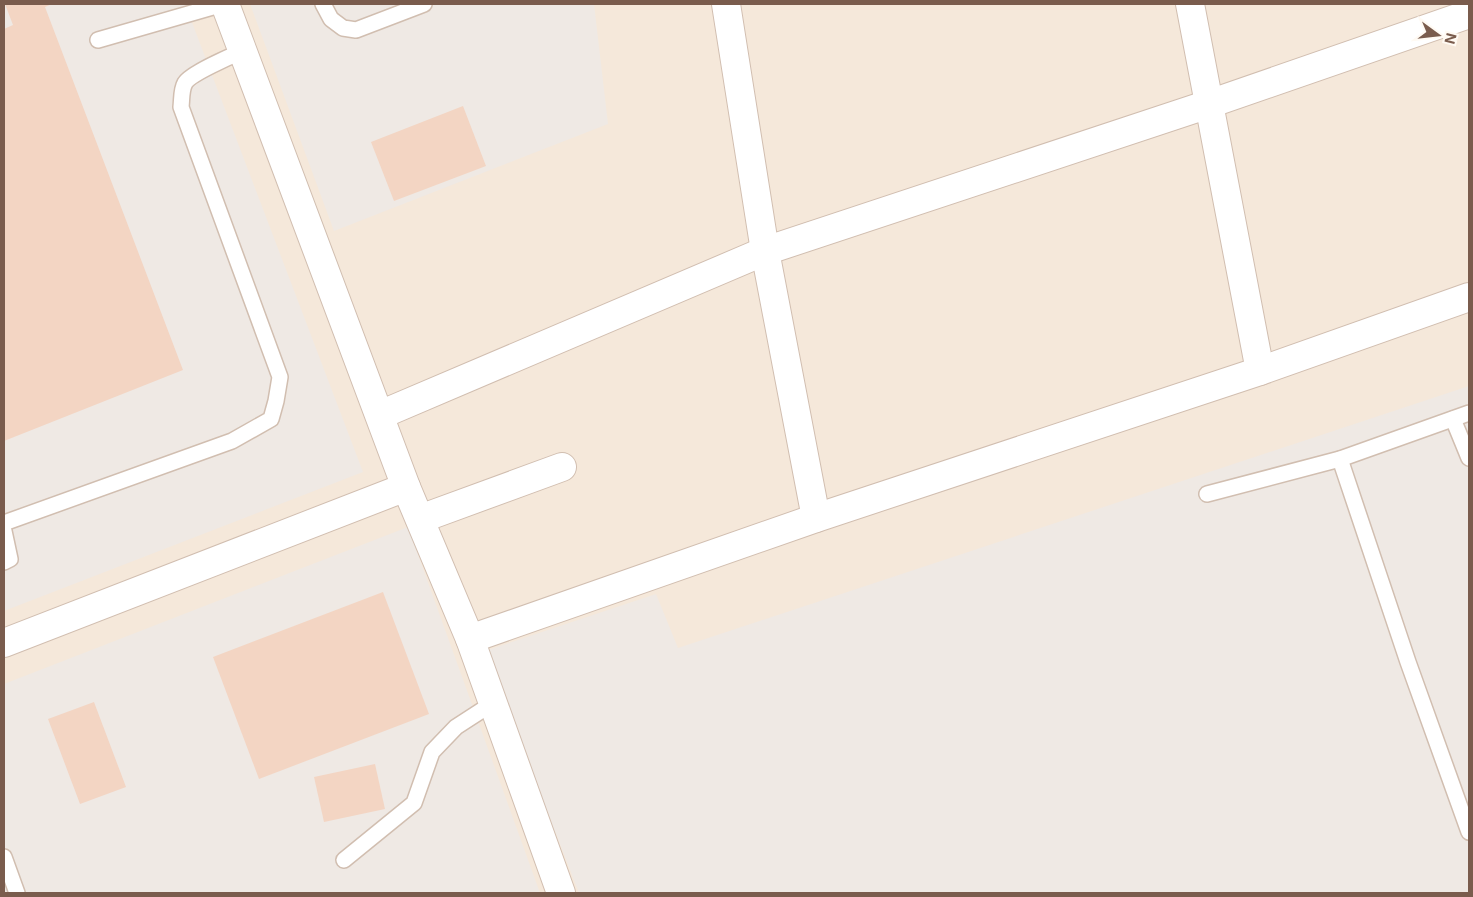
<svg xmlns="http://www.w3.org/2000/svg" width="1473" height="897" font-family="Inter,sans-serif">
<style>
.residential{fill:#f5e8da}
.industrial{fill:#efe9e4}
.building{fill:#f3d5c3}
.lines{fill:none;stroke-linecap:round;stroke-linejoin:round}
.lane-casing{stroke:#d1beb0;stroke-width:18}
.street-casing{stroke:#d1beb0;stroke-width:30}
.lane{stroke:#fff;stroke-width:15}
.street{stroke:#fff;stroke-width:28}
</style>
<rect width="100%" height="100%" fill="#fdf6ec"/>
<!-- residential -->
<rect class="residential" x="4" y="4" width="1465" height="889"/>
<!-- industrial -->
<g class="industrial">
<polygon points="4,4 185,4 363,472 4,611"/>
<polygon points="250,4 594,4 608,124 334,231"/>
<polygon points="1469,386 1469,893 579,893 485,651 656,594 678,648"/>
<polygon points="408,527 540,893 4,893 4,684"/>
</g>
<!-- building -->
<g class="building">
<polygon points="5,4 52,4 45,7 183,370 4,441 4,29 13,25"/>
<polygon points="463,106 486,166 394,201 371,142"/>
<polygon points="383,592 429,714 259,779 213,657"/>
<polygon points="94,702 126,787 80,804 48,719"/>
<polygon points="375,764 385,809 324,822 314,777"/>
</g>
<g class="lines">
<!-- lane casing -->
<g class="lane-casing">
<g id="lane">
<polyline points="323,4 331,19 343,28 356,30 424,4"/>
<polyline points="98,40 223,4"/>
<polyline points="1453,419 1469,458"/>
<polyline points="1340,459 1408,662 1469,832"/>
<polyline points="1207,494 1340,459 1469,413"/>
<path d="M4,523l228,-82 39,-22 5,-18 4,-24 -99,-270c1,-8 0,-17 4,-24 5,-9 46,-27 58,-32"/>
<polyline points="4,531 10,559 4,562"/>
<polyline points="4,857 17,893"/>
<polyline points="344,860 414,803 432,752 456,727 493,703"/>
</g>
</g>
<!-- street casing -->
<g class="street-casing">
<g id="street">
<polyline points="225,4 406,487 470,639 561,893"/>
<polyline points="726,4 765,251 816,518"/>
<polyline points="1190,4 1260,371"/>
<polyline points="380,415 765,251 1209,104 1469,14"/>
<polyline points="420,519 562,467"/>
<polyline points="470,639 816,518 1260,371 1469,297"/>
<polyline points="4,643 406,487"/>
</g>
</g>
<!-- lane -->
<use href="#lane" class="lane"/>
<!-- street -->
<use href="#street" class="street"/>
</g>
<!-- border -->
<rect width="1473" height="897" fill="none" stroke="#7a5c4d" stroke-width="10"/>
<!-- north arrow -->
<g transform="translate(1438 35) rotate(105)" stroke="#fffaf3" stroke-width="4" paint-order="stroke">
<path d="M0-4L9 19L0 12L-9 19Z" fill="#7a5c4d"/>
<text y="-8" font-size="14" font-weight="bold" text-anchor="middle" fill="#7a5c4d">N</text>
</g>
</svg>
